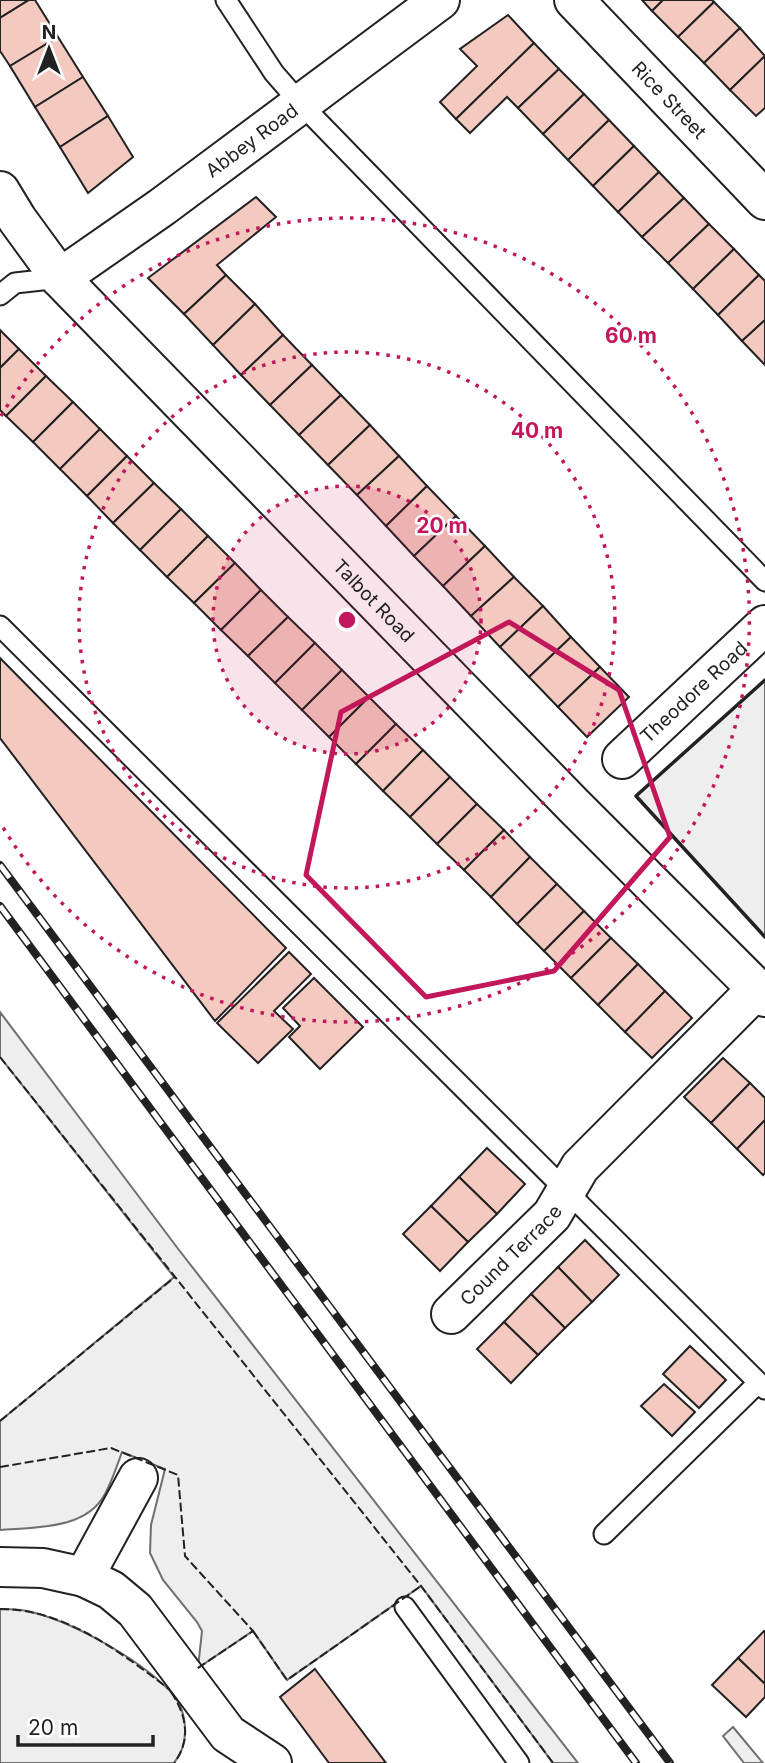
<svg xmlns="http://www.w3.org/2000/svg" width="765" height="1763" font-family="Inter,sans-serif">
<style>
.green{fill:#eee;stroke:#6f6f6f;stroke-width:2}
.building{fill:#f3c9c0;stroke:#222;stroke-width:2}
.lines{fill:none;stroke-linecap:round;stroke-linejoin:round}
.lane-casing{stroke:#222;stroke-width:23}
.street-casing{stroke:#222;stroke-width:42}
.primary-casing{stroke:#222;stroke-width:42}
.lane{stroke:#fff;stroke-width:19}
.street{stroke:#fff;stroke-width:38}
.primary{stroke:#fff;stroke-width:38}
.rail-casing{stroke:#222;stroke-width:8}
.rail{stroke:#fff;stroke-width:5;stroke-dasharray:16;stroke-linecap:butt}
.fence{stroke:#222;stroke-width:2;stroke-dasharray:9 3.5;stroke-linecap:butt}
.wall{stroke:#222;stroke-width:3.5}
.marked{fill:none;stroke:#c2185b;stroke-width:5;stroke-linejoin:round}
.ring{fill:none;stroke:#c2185b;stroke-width:3.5;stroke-dasharray:3.5 7}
.labels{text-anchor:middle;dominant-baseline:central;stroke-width:5;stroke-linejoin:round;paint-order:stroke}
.street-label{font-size:19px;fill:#222;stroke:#fff}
.centre{fill:#c2185b;stroke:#fff;stroke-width:3.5}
.ring-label{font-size:21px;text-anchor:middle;font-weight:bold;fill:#c2185b;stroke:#fff;stroke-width:5;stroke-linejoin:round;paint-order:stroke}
</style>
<rect width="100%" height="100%" fill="#fff"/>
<!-- green -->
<g class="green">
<polygon points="765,680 765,937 636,796"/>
<path d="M0,1012l179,238 399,513h-25l-132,-177 -134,94 -34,-49 -55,37 4,-37 -5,-9 -34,-42 -13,-27 1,-28 14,-56 -43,-17c-5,14 -10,29 -17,42 -19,36 -70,33 -105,36v-109l174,-144 -174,-220z"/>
<path d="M0,1609c9,0 18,0 27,2 43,9 110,47 141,78 20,19 23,53 6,74h-174z"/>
<polygon points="733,1727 763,1763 744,1763 723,1736"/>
</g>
<!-- building -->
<g class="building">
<polygon points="0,0 29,0 0,18"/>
<polygon points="29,0 35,0 58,37 10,66 0,51 0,18"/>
<polygon points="642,0 663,0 652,11"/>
<polygon points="663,0 712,0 714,2 678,37 652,11"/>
<polygon points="714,2 740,28 704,63 678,37"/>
<polygon points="508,15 534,43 456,119 440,102 477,66 460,49"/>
<polygon points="740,28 765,56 730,90 704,63"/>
<polygon points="58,37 83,77 35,107 10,66"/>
<polygon points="534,43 559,69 518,108 507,97 470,133 456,119"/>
<polygon points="765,56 765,108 756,116 730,90"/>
<polygon points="559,69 584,94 543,134 518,108"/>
<polygon points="83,77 108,116 60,147 35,107"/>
<polygon points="584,94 609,120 568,160 543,134"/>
<polygon points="108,116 133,157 88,193 60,147"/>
<polygon points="609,120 634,146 593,186 568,160"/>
<polygon points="634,146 659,172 618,212 593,186"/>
<polygon points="659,172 684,198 642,237 618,212"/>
<polygon points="256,197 276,217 217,265 226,275 184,314 148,278"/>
<polygon points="684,198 709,224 668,263 642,237"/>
<polygon points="709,224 734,249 693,289 668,263"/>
<polygon points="734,249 759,275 718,315 693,289"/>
<polygon points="226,275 255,304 213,345 184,314"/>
<polygon points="759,275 765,281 765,320 742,341 718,315"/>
<polygon points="255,304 283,335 241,375 213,345"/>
<polygon points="765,320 765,365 742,341"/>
<polygon points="0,330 19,349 0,368"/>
<polygon points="283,335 312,365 270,405 241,375"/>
<polygon points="19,349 46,376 6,416 0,410 0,368"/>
<polygon points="312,365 341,395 299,435 270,405"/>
<polygon points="46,376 73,402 33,442 6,416"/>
<polygon points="341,395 370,425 328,465 299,435"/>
<polygon points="73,402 100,429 60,469 33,442"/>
<polygon points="370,425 399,456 357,495 328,465"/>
<polygon points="100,429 127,456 87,496 60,469"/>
<polygon points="127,456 154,483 113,523 87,496"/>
<polygon points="399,456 427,486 386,526 357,495"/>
<polygon points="154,483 181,509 140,550 113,523"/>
<polygon points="427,486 456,516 414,556 386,526"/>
<polygon points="181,509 208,536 167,577 140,550"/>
<polygon points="456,516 485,546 443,586 414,556"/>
<polygon points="208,536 235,563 194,603 167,577"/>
<polygon points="485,546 514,577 471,616 443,586"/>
<polygon points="235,563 261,590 221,630 194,603"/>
<polygon points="514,577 543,606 500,647 471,616"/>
<polygon points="261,590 288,617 248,656 221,630"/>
<polygon points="543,606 571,637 529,677 500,647"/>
<polygon points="288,617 315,643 275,683 248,656"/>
<polygon points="571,637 600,667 558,707 529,677"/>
<polygon points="315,643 342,670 302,710 275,683"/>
<polygon points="0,658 286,948 215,1021 0,738"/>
<polygon points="600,667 629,697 587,737 558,707"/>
<polygon points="342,670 369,697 329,737 302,710"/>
<polygon points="369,697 396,724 356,764 329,737"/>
<polygon points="396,724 423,750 383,791 356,764"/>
<polygon points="423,750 450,777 410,817 383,791"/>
<polygon points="450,777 477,804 437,844 410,817"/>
<polygon points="477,804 504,830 464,870 437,844"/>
<polygon points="504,830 530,857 491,897 464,870"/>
<polygon points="530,857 557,884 517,924 491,897"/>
<polygon points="557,884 584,911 544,951 517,924"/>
<polygon points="584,911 611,938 571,978 544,951"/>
<polygon points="611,938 638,964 598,1005 571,978"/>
<polygon points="289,952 311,974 274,1011 293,1029 258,1063 217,1023"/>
<polygon points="638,964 665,991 625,1032 598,1005"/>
<polygon points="314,978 363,1027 320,1069 289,1037 300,1026 283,1008"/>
<polygon points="665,991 692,1018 652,1058 625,1032"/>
<polygon points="723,1058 750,1083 711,1123 684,1097"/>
<polygon points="750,1083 765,1098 765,1120 737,1149 711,1123"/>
<polygon points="765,1120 765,1173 763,1175 737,1149"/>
<polygon points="487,1148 525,1184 497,1214 459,1177"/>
<polygon points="459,1177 497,1214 468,1242 431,1206"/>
<polygon points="431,1206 468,1242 440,1271 403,1234"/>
<polygon points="585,1240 619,1275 592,1302 558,1267"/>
<polygon points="558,1267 592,1302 565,1328 531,1294"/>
<polygon points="531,1294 565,1328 538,1355 504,1322"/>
<polygon points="504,1322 538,1355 511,1383 477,1349"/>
<polygon points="690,1346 726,1380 699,1408 663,1374"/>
<polygon points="664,1384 695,1412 672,1436 641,1406"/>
<polygon points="764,1631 765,1631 765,1684 738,1658"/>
<polygon points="738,1658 765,1684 765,1697 746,1717 712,1685"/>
<polygon points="315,1669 386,1763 329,1763 280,1697"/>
</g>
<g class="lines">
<!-- lane casing -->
<g class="lane-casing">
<g id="lane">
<polyline points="226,0 274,73 301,104 765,581"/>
<polyline points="0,295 15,283 60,278"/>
<polyline points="0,626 765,1389"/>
<polyline points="604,1534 758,1383"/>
<polyline points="405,1607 519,1763"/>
</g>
</g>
<!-- street casing -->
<g class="street-casing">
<g id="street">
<path id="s1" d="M574,0l191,200"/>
<path id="s2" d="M622,759l143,-134"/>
<path id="s3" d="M451,1314l101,-99 28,-48 177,-178"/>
<polyline points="0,1567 43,1568 84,1577 111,1590 135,1610 228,1734 272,1763"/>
<polyline points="84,1577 138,1478"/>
</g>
</g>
<!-- primary casing -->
<g class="primary-casing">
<g id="primary">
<path id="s4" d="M0,191l17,28 43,59 514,528 191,191"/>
<path id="s5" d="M60,278l102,-71 278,-207"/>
</g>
</g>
<!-- lane -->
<use href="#lane" class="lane"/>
<!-- street -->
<use href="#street" class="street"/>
<!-- primary -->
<use href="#primary" class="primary"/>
<!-- rail casing -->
<g class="rail-casing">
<g id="rail">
<polyline points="0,865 670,1763"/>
<polyline points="0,906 636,1763"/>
</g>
</g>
<!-- rail -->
<use href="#rail" class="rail"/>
<!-- fence -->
<g class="fence">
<polyline points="0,1057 421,1586 553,1763"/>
<polyline points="0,1421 175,1277"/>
<polyline points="0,1467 111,1448 178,1475 185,1556 253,1631 195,1670"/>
<path d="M0,1609c65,0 120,43 169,80"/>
<polyline points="253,1631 287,1680 421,1586"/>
<path d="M171,1692c15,22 21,48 3,71"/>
</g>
<!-- wall -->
<polyline class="wall" points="765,680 636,796 765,937"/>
</g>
<!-- marked area -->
<path class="marked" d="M509,622l110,68 51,147 -116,134 -128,26 -120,-122 35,-163z"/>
<!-- distance rings -->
<circle cx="347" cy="620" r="134" fill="#c2185b" fill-opacity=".12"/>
<g class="ring">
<circle cx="347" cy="620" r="134"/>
<circle cx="347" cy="620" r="268"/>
<path d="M1 416A402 402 0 1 1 1 824"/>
</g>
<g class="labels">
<!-- street labels -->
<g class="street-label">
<text stroke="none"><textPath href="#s1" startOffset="138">Rice Street</textPath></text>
<text stroke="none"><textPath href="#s5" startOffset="236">Abbey Road</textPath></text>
<text stroke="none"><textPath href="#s4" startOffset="556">Talbot Road</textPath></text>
<text stroke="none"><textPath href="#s2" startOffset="98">Theodore Road</textPath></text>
<text stroke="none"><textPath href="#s3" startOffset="84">Cound Terrace</textPath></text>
</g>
</g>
<circle cx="347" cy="620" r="10" class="centre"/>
<g class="ring-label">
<text x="631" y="343">60 m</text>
<text x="537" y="438">40 m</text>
<text x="442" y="533">20 m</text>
</g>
<!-- north arrow -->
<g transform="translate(49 49)" stroke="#ffffff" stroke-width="5" paint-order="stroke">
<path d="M0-5L12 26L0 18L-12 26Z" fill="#222222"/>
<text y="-10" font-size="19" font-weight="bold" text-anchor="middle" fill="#222222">N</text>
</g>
<!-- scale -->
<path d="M18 1735v10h135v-10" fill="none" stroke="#222222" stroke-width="3.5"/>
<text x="28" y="1735" font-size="21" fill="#222222" stroke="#ffffff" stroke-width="5" paint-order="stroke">20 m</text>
</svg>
